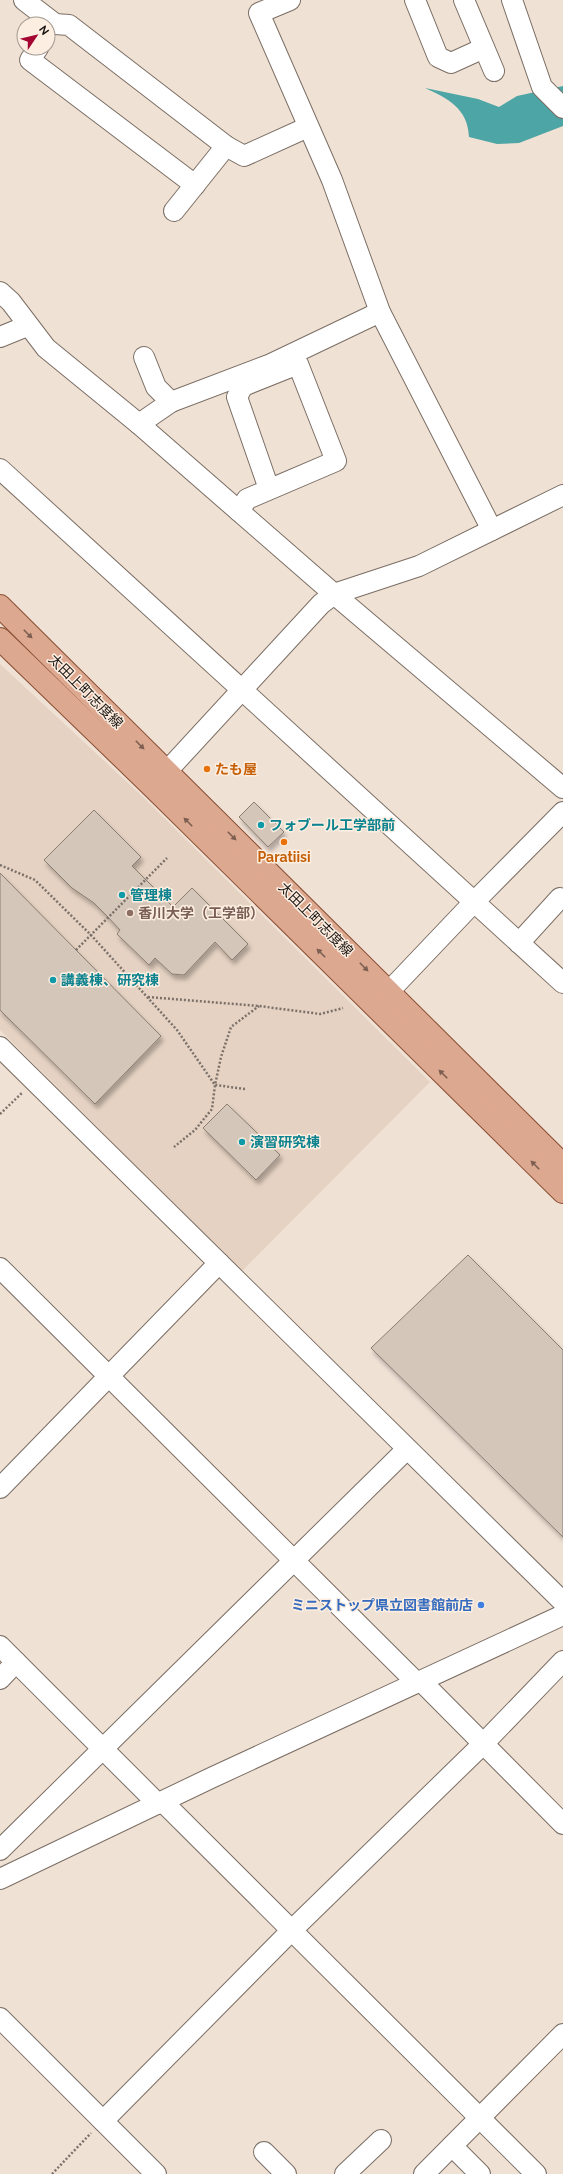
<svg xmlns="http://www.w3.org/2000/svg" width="563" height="2174" font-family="Raleway,'Noto Sans JP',sans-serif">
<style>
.industrial{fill:#e5d2c2}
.water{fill:#4ea5a5}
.building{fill:#d4c6b9;stroke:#8a7d71;filter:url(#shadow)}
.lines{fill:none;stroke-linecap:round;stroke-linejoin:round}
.minor-casing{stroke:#7b6e64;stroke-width:22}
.major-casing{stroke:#8a4f34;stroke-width:24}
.path{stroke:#7b716a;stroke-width:2.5;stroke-dasharray:2 2;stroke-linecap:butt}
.minor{stroke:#fff;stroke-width:20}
.major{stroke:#dda890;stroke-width:22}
.oneway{fill:#7c5f51}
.food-dot{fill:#e8710a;stroke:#fdeee2;stroke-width:1.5}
.culture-dot{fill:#0f9aa8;stroke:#fdeee2;stroke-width:1.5}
.education-dot{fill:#8d6e63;stroke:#fdeee2;stroke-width:1.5}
.shop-dot{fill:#3f7fe0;stroke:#fdeee2;stroke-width:1.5}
.labels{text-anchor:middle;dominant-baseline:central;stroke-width:3;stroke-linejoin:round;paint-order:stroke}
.street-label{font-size:14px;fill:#1b1612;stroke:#fdeee2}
.food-label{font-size:14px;font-weight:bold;fill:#c56008;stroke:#fdeee2;text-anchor:start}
.culture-label{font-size:14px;font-weight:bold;fill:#0d838f;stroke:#fdeee2;text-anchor:start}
.education-label{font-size:14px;font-weight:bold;fill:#785e54;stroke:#fdeee2;text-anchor:start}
.shop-label{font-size:14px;font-weight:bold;fill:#366cbe;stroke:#fdeee2;text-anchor:end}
</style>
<defs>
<filter id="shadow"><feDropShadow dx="2.5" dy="4.5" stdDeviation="2" flood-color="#0004"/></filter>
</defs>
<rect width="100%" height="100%" fill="#f0e1d5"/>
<!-- industrial -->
<polygon class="industrial" points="0,664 143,797 430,1082 242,1271 0,1030"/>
<!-- water -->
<path class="water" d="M563,86v40l-44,17 -22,1 -28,-7c-1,-29 -22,-39 -44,-49l53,11 21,8 18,-11z"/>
<!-- building -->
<g class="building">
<polygon points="254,802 284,832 268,847 239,817"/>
<polygon points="94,810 141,857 132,866 173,907 192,888 248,944 232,960 215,942 184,975 172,974 155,958 149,965 117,934 120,930 108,917 94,903 72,888 44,860"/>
<polygon points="0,873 161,1036 95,1104 0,1010"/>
<polygon points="227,1104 280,1155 256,1180 203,1128"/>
<polygon points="468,1255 563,1350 563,1537 371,1348"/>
</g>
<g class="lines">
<!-- minor casing -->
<g class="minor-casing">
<g id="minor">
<polyline points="24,0 55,24 69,25 226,146 244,156 308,127"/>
<polyline points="290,0 259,13 332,180 380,312 492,530"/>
<polyline points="415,0 438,57 451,63 484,48"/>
<polyline points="464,0 494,71"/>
<polyline points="512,0 542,87 563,108"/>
<polyline points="38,48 30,60 195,185"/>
<polyline points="174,211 226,146"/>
<polyline points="0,292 11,302 46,348 139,424 334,594 563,788"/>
<polyline points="0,337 27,326"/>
<polyline points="144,357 156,387 171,402"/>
<polyline points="139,424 171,402 271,364 380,312"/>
<polyline points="0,469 563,983"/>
<polyline points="239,511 247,499 336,461 298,364 243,386 237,397 269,489"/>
<polyline points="156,783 321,604 334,594 419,566 563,495"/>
<polyline points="519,943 560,898"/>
<polyline points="378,1003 474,902 563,812"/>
<polyline points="0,1047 563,1602"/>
<polyline points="0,1268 417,1683"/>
<polyline points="0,1488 219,1263"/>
<polyline points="0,1646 158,1804"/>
<polyline points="0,1679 16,1662"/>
<polyline points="421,1681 563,1824"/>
<polyline points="163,1802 536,2174"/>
<polyline points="0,1850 407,1449"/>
<polyline points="0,1879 211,1778 563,1615"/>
<polyline points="0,2018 156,2174"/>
<polyline points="103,2121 292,1930 483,1744 563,1661"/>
<polyline points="452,2146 480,2174"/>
<polyline points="264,2152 286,2174"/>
<polyline points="345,2174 381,2140"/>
<polyline points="424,2174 563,2034"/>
</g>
</g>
<!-- major casing -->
<g class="major-casing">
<g id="major">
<polyline points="0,606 563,1165"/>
<polyline points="0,639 153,787 563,1192"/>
</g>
</g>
<!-- path -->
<g class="path">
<polyline points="0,865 35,880 91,935 177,1030 215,1085 212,1109 195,1130 174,1147"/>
<polyline points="76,950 167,858"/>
<polyline points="148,997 259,1006 320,1014 343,1008"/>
<polyline points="245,1089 215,1085 221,1057 231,1027 259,1006"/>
<polyline points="0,1114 23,1092"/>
<polyline points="52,2174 91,2133"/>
</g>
<!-- minor -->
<use href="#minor" class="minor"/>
<!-- major -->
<use href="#major" class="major"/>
</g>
<!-- one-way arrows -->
<defs><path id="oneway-solid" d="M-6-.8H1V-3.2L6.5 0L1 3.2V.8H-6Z"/></defs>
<g class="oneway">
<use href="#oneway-solid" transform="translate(28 634) rotate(45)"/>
<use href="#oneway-solid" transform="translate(140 745) rotate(45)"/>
<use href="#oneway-solid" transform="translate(188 822) rotate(-135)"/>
<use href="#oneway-solid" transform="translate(232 836) rotate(45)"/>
<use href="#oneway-solid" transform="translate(321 953) rotate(-135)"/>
<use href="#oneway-solid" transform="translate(364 967) rotate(45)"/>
<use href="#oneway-solid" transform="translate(443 1074) rotate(-135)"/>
<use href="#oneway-solid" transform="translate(535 1165) rotate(-135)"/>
</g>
<!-- markers -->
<g class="food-dot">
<circle cx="207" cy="769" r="4"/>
<circle cx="284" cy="842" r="4"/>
</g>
<g class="culture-dot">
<circle cx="261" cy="825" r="4"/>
<circle cx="122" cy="895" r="4"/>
<circle cx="53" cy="980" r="4"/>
<circle cx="242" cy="1142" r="4"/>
</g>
<circle class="education-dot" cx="130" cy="913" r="4"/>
<circle class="shop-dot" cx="481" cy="1605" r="4"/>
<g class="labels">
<!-- street labels -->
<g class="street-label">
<text transform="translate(86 691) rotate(45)">太田上町志度線</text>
<text transform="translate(316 919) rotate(45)">太田上町志度線</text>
</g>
<!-- food labels -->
<g class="food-label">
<text x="215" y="769">たも屋</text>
<text x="284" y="857" text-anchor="middle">Paratiisi</text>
</g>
<!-- culture labels -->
<g class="culture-label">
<text x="269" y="825">フォブール工学部前</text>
<text x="130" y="895">管理棟</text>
<text x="61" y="980">講義棟、研究棟</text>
<text x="250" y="1142">演習研究棟</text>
</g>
<!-- education labels -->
<g class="education-label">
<text x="138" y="913">香川大学（工学部）</text>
</g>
<!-- shop labels -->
<g class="shop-label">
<text x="473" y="1605">ミニストップ県立図書館前店</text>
</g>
</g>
<!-- north arrow -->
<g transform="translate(36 36) rotate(55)"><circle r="19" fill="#fdeee2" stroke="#a3988f"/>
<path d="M0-3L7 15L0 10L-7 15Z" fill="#a40631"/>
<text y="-6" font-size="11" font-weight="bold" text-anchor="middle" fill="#1b1612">N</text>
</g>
</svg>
